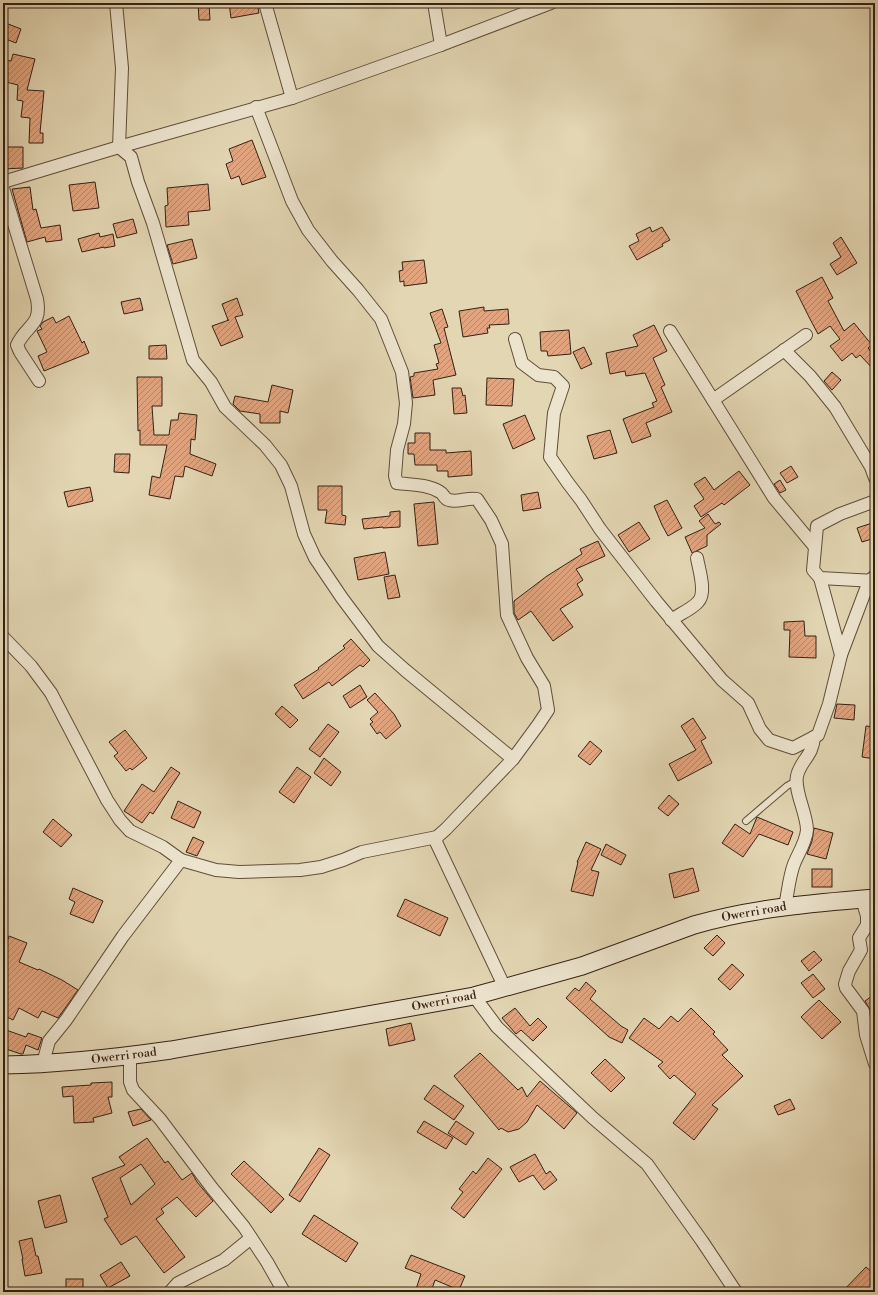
<svg xmlns="http://www.w3.org/2000/svg" width="878" height="1295" font-family="'Libre Bodoni',serif">
<style>
.building{fill:url(#building-hatch);stroke:#352013;fill-rule:evenodd}
.lines{fill:none;stroke-linecap:round;stroke-linejoin:round}
.lane-casing{stroke:#604e3b;stroke-width:8}
.street-casing{stroke:#604e3b;stroke-width:14}
.secondary-casing{stroke:#352013;stroke-width:19}
.lane{stroke:#ede4ce;stroke-width:6}
.street{stroke:#ede4ce;stroke-width:12}
.secondary{stroke:#ede4ce;stroke-width:17}
.labels{text-anchor:middle;dominant-baseline:central;stroke-width:3;stroke-linejoin:round;paint-order:stroke}
.street-label{font-size:12px;fill:#352013;stroke:#ede4ce}
</style>
<defs>
<pattern id="building-hatch" width="6" height="6" patternUnits="userSpaceOnUse"><rect width="6" height="6" fill="#e2a580"/><path d="M-1 1l2-2M0 6l6-6M5 7l2-2" fill="none" stroke="#b88668"/></pattern>
</defs>
<rect width="100%" height="100%" fill="#e3d6b3"/>
<filter id="stains"><feTurbulence type="fractalNoise" baseFrequency=".005" numOctaves="4"/><feColorMatrix values="0 0 0 0 .2 0 0 0 0 .09 0 0 0 0 .02 0 0 0 .5 -.17"/></filter>
<radialGradient id="worn" r=".72"><stop offset=".6" stop-color="#630" stop-opacity="0"/><stop offset="1" stop-color="#630" stop-opacity=".3"/></radialGradient>
<!-- building -->
<g class="building">
<polygon points="198,3 209,3 210,20 199,20"/>
<polygon points="229,3 257,3 259,13 231,18"/>
<polygon points="3,22 21,29 16,43 3,38"/>
<polygon points="13,54 35,59 27,90 44,91 40,133 43,133 43,143 29,143 30,118 21,117 23,101 17,100 18,85 6,82 8,72 3,71 5,60 11,61"/>
<polygon points="252,140 266,177 242,185 239,176 231,179 226,164 233,161 229,149"/>
<polygon points="3,147 23,147 23,168 3,169"/>
<polygon points="95,182 99,208 73,211 69,185"/>
<polygon points="208,184 210,210 188,212 189,225 166,227 165,206 168,205 167,188"/>
<polygon points="30,187 33,210 36,209 41,228 60,225 62,240 46,242 45,237 27,242 12,189"/>
<polygon points="133,219 137,233 117,238 113,224"/>
<polygon points="650,227 652,232 662,227 670,240 662,244 663,246 637,260 629,246 639,241 636,234"/>
<polygon points="99,233 100,237 113,234 115,246 104,248 104,247 82,252 78,239"/>
<polygon points="841,237 857,263 837,275 830,264 841,257 833,243"/>
<polygon points="192,239 197,258 173,264 167,245"/>
<polygon points="424,260 427,283 404,286 404,281 400,282 399,271 403,270 402,262"/>
<polygon points="822,277 833,298 828,301 844,331 854,323 872,345 868,348 875,356 875,371 860,355 856,358 852,353 842,361 830,346 840,339 830,326 818,334 810,319 796,291"/>
<polygon points="140,298 143,310 124,314 121,302"/>
<polygon points="237,298 243,315 235,317 243,337 221,346 212,326 229,320 228,320 222,304"/>
<polygon points="484,307 484,311 508,309 509,324 489,325 490,328 487,328 488,333 463,337 459,311"/>
<polygon points="442,309 448,327 444,328 456,375 433,380 435,395 413,398 410,377 414,376 414,373 438,369 436,364 439,363 434,345 441,343 430,313"/>
<polygon points="69,316 82,343 84,341 89,353 44,371 38,356 47,352 37,331 42,329 40,326 43,322 53,317 56,323"/>
<polygon points="654,325 667,351 653,358 665,385 661,387 672,412 646,423 651,436 632,443 623,419 654,407 652,403 657,401 645,373 626,376 625,371 610,374 606,353 638,346 633,335"/>
<polygon points="569,330 571,354 548,356 547,351 541,351 540,332"/>
<polygon points="166,345 167,359 149,359 149,346"/>
<polygon points="584,347 592,364 581,369 573,352"/>
<polygon points="832,372 841,380 832,390 824,381"/>
<polygon points="137,377 162,377 162,406 152,406 154,435 169,435 171,420 178,420 179,413 197,415 195,440 191,439 190,454 216,464 212,476 185,466 183,477 175,476 170,499 149,495 152,476 160,478 167,445 140,445 140,430 138,431"/>
<polygon points="487,378 514,379 512,406 486,405"/>
<polygon points="272,385 293,390 288,413 280,411 280,423 260,423 260,414 240,411 233,404 235,396 268,402"/>
<polygon points="452,388 461,388 463,396 465,395 467,413 454,414"/>
<polygon points="525,415 535,439 513,449 503,424"/>
<polygon points="610,430 617,453 594,459 587,436"/>
<polygon points="415,433 430,433 430,450 446,450 446,453 471,451 472,475 448,477 448,471 437,471 437,465 415,465 414,454 408,454 408,443 415,443"/>
<polygon points="115,454 130,454 129,473 114,472"/>
<polygon points="791,466 798,477 787,483 780,473"/>
<polygon points="739,471 750,485 724,505 722,503 701,517 694,506 704,499 694,484 705,477 714,490"/>
<polygon points="780,480 786,490 780,493 774,484"/>
<polygon points="318,486 342,486 342,515 346,516 345,525 325,523 327,510 318,510"/>
<polygon points="90,487 93,501 68,507 64,492"/>
<polygon points="538,492 541,508 523,511 521,495"/>
<polygon points="667,500 682,528 668,536 662,525 654,506"/>
<polygon points="434,502 438,544 418,546 414,504"/>
<polygon points="400,511 400,527 383,528 383,527 364,529 362,519 390,516 390,512"/>
<polygon points="708,514 715,524 719,522 721,524 707,535 707,546 692,553 685,537 705,528 699,521"/>
<polygon points="639,522 650,539 629,552 618,535"/>
<polygon points="875,522 875,538 862,542 857,528"/>
<polygon points="598,541 605,556 576,569 583,580 577,584 583,595 560,609 573,627 553,641 531,611 518,620 514,613 514,601 547,576 582,554 580,549"/>
<polygon points="385,552 389,574 358,580 354,558"/>
<polygon points="395,575 400,597 388,599 384,577"/>
<polygon points="804,621 805,636 816,636 816,658 789,657 790,630 784,630 784,622"/>
<polygon points="351,639 370,660 363,667 360,665 332,686 329,682 303,699 294,685 319,669 318,668 345,648 343,646"/>
<polygon points="360,685 367,697 350,708 343,696"/>
<polygon points="375,693 394,714 401,726 386,739 380,732 377,734 370,724 373,722 370,719 378,712 367,700"/>
<polygon points="837,704 855,705 854,720 834,718"/>
<polygon points="282,706 298,720 290,728 275,714"/>
<polygon points="693,718 706,738 701,741 712,763 678,781 669,764 696,750 681,726"/>
<polygon points="328,724 339,732 320,757 309,749"/>
<polygon points="866,726 875,727 875,759 862,757"/>
<polygon points="125,730 147,758 132,770 130,768 126,771 114,756 118,753 109,742"/>
<polygon points="590,741 602,751 590,765 578,756"/>
<polygon points="324,758 341,772 331,786 314,773"/>
<polygon points="171,767 180,773 153,814 150,812 142,823 124,811 142,784 154,792"/>
<polygon points="297,767 311,777 294,803 279,792"/>
<polygon points="669,795 679,804 668,816 658,808"/>
<polygon points="178,801 201,812 194,828 171,818"/>
<polygon points="757,817 793,832 788,845 759,834 743,857 722,843 735,824 750,834"/>
<polygon points="53,819 72,835 61,847 43,832"/>
<polygon points="814,828 833,833 826,859 807,854 812,841"/>
<polygon points="193,837 204,842 197,856 186,852"/>
<polygon points="586,842 601,849 591,870 599,872 593,896 571,891 578,862 577,862"/>
<polygon points="606,844 626,855 621,865 601,855"/>
<polygon points="693,868 699,891 674,898 669,874"/>
<rect x="812" y="869" width="20" height="18"/>
<polygon points="73,888 103,901 93,923 70,914 75,902 69,899"/>
<polygon points="405,899 448,918 440,936 397,916"/>
<polygon points="717,935 725,943 713,956 704,948"/>
<polygon points="9,936 27,943 19,962 38,970 39,969 62,980 78,990 58,1018 42,1011 38,1018 19,1008 13,1020 3,1015 3,945 5,946"/>
<polygon points="814,951 822,960 809,971 801,961"/>
<polygon points="732,964 744,975 730,990 718,979"/>
<polygon points="813,974 825,989 813,998 801,983"/>
<polygon points="586,982 596,991 590,999 621,1026 628,1030 622,1043 609,1037 566,998 575,988 579,991"/>
<polygon points="875,994 875,1008 871,1011 865,1001"/>
<polygon points="819,1000 841,1022 822,1039 801,1017"/>
<polygon points="515,1008 530,1026 538,1018 547,1027 533,1041 521,1030 516,1034 502,1018"/>
<polygon points="691,1008 715,1032 713,1034 728,1050 722,1055 743,1076 712,1105 718,1109 694,1140 673,1123 696,1094 674,1075 670,1079 658,1066 663,1062 629,1038 644,1018 659,1029 671,1016 678,1022"/>
<polygon points="411,1023 415,1040 389,1046 386,1029"/>
<polygon points="6,1030 26,1037 28,1033 42,1038 38,1050 26,1045 23,1054 21,1054 3,1048 3,1038"/>
<polygon points="480,1053 518,1090 522,1087 527,1097 540,1081 577,1113 564,1129 537,1105 527,1122 519,1129 508,1132 501,1128 499,1130 454,1076"/>
<polygon points="605,1059 625,1078 611,1092 591,1073"/>
<polygon points="112,1082 112,1097 108,1097 112,1113 93,1118 94,1122 74,1123 73,1096 63,1097 62,1087 91,1085 91,1083"/>
<polygon points="434,1085 464,1106 454,1120 424,1099"/>
<polygon points="790,1099 795,1109 778,1115 774,1106"/>
<polygon points="141,1109 151,1120 133,1126 128,1112"/>
<polygon points="424,1121 453,1138 446,1149 417,1132"/>
<polygon points="456,1121 474,1133 466,1145 448,1133"/>
<path d="M147,1138l18,25 3,-2 14,19 10,-7 5,9 16,19 -17,16 -19,-20 -16,12 3,4 -8,6 29,38 -21,16 -28,-37 -15,9 -17,-26 4,-2 -16,-39 33,-13 -6,-8zM141,1164l14,20 -24,21 -11,-27z"/>
<polygon points="319,1148 330,1155 300,1202 289,1195"/>
<polygon points="535,1154 546,1174 550,1171 557,1180 544,1190 533,1175 519,1182 510,1167"/>
<polygon points="488,1158 502,1169 464,1218 451,1208 463,1192 459,1189 473,1171 476,1174"/>
<polygon points="244,1161 284,1199 271,1213 231,1174"/>
<polygon points="60,1195 67,1222 45,1228 38,1201"/>
<polygon points="314,1215 358,1243 346,1262 302,1234"/>
<polygon points="32,1238 36,1256 38,1256 42,1273 25,1276 22,1259 23,1259 19,1241"/>
<polygon points="411,1255 465,1276 459,1290 435,1280 431,1292 415,1292 421,1274 405,1268"/>
<polygon points="121,1262 130,1276 108,1288 100,1275"/>
<polygon points="866,1267 875,1275 875,1292 842,1292"/>
<rect x="66" y="1279" width="17" height="13"/>
</g>
<g class="lines">
<!-- lane casing -->
<g class="lane-casing">
<polyline id="lane" points="746,821 787,786 796,781"/>
</g>
<!-- street casing -->
<g class="street-casing">
<g id="street">
<polyline points="116,3 122,68 119,147 131,157 138,182 153,223 193,360 211,382 225,407 265,445 281,465 291,486 304,534 315,558 342,598 378,646 405,670 513,759 446,829 437,837 436,842 505,988"/>
<polyline points="265,3 292,98"/>
<polyline points="434,3 441,45"/>
<path d="M256,107l36,94 16,29 24,31 26,29 23,29 21,53 4,31 -2,21 -7,26 -2,26 2,7c14,2 30,1 43,9 4,2 4,7 9,8 9,3 18,-3 28,-1l14,21 11,24 5,71 20,43 17,28 4,24 -10,15 -25,34"/>
<polyline points="3,182 119,147 292,98 441,45 551,3"/>
<path d="M3,188l34,111c5,27 -10,25 -20,46l3,7 19,29"/>
<polyline points="670,331 774,498 815,547"/>
<polyline points="515,339 522,363 538,375 554,377 563,386 554,413 550,457 568,483 581,500 600,529 656,601 722,680 748,703 760,729 769,740 793,748 818,735 829,704 841,655 820,578"/>
<polyline points="784,350 810,376 835,407 871,467 875,478"/>
<polyline points="713,400 806,335"/>
<polyline points="875,501 840,514 817,526 813,570 820,578 875,581"/>
<path d="M671,620c7,-5 21,-11 27,-18 9,-9 1,-32 -1,-44"/>
<polyline points="3,637 31,666 51,693 107,800 120,820 130,831 163,847 181,860 216,870 239,872 300,870 321,867 343,860 362,852 437,837"/>
<polyline points="841,655 869,581 875,576"/>
<polyline points="862,899 867,916 867,925 859,938 861,950 849,971 845,984 846,988 863,1011 866,1035 875,1064"/>
<path d="M785,906c3,-13 4,-29 9,-42 4,-10 12,-22 13,-34 0,-16 -13,-39 -10,-54 3,-15 16,-20 17,-39"/>
<polyline points="474,996 497,1027 593,1118 647,1164 702,1241 736,1292"/>
<polyline points="130,1056 130,1082 133,1090 160,1119 212,1188 244,1227 267,1262 284,1292"/>
<polyline points="43,1063 49,1041 66,1020 123,936 181,860"/>
<polyline points="170,1292 178,1283 224,1260 251,1238"/>
</g>
</g>
<!-- secondary casing -->
<g class="secondary-casing">
<path id="secondary" d="M3,1065c56,-1 112,-7 168,-15l303,-54 108,-30 112,-41c59,-17 120,-22 181,-27"/>
</g>
<!-- lane -->
<use href="#lane" class="lane"/>
<!-- street -->
<use href="#street" class="street"/>
<!-- secondary -->
<use href="#secondary" class="secondary"/>
</g>
<g class="labels">
<!-- street labels -->
<g class="street-label">
<text transform="translate(754 912) rotate(-10)">Owerri road</text>
<text transform="translate(444 1001) rotate(-11)">Owerri road</text>
<text transform="translate(124 1056) rotate(-7)">Owerri road</text>
</g>
</g>
<!-- margin -->
<rect width="878" height="1295" fill="none" stroke="#e3d6b3" stroke-width="16"/>
<rect x="4" y="4" width="870" height="1287" fill="none" stroke="#352013" stroke-width="2"/>
<rect x="8" y="8" width="862" height="1279" fill="none" stroke="#352013"/>
<rect width="100%" height="100%" filter="url(#stains)"/>
<rect width="100%" height="100%" fill="url(#worn)"/>
</svg>
